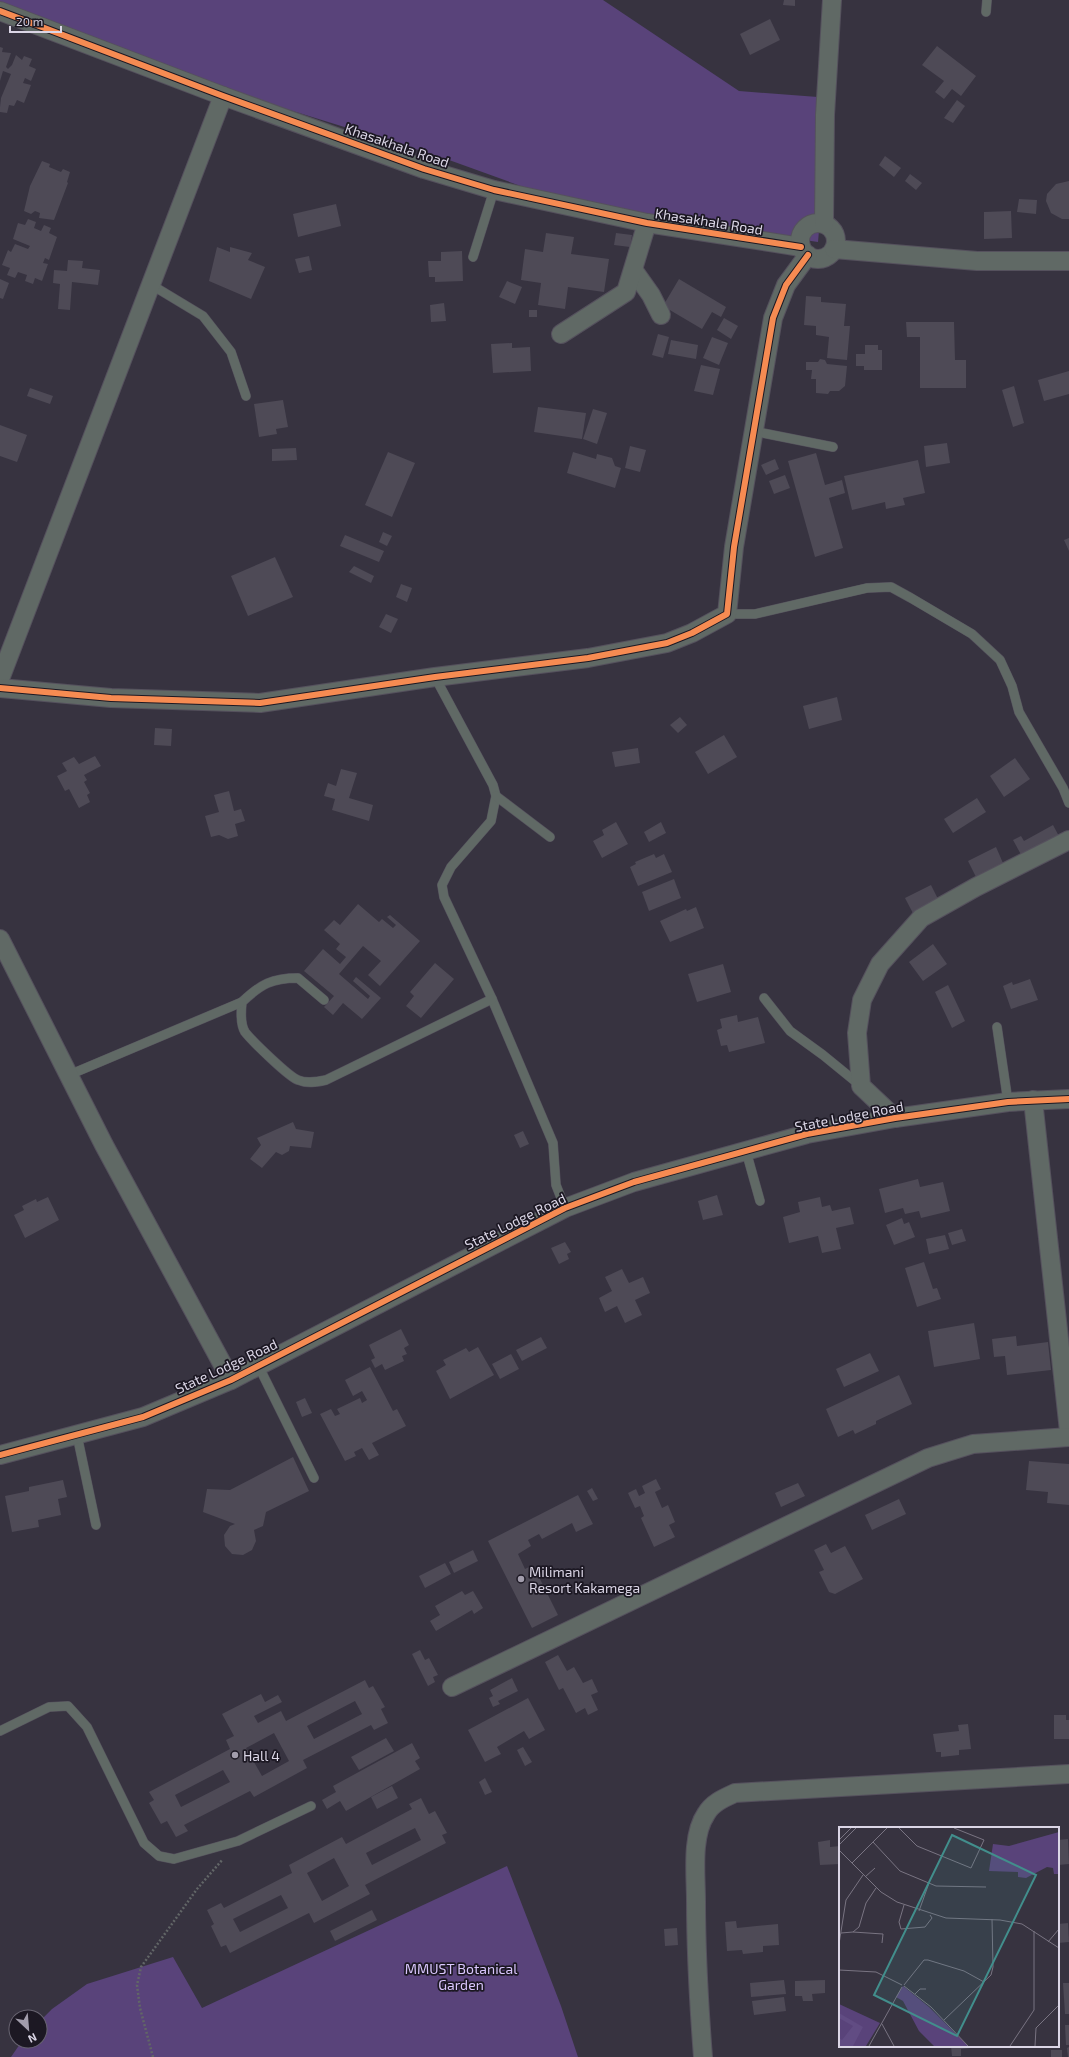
<svg xmlns="http://www.w3.org/2000/svg" width="1069" height="2057" font-family="'Exo 2',sans-serif">
<style>
.green{fill:#59437a}
.building{fill:#4e4a56;fill-rule:evenodd}
.lines{fill:none;stroke-linecap:round;stroke-linejoin:round}
.lane-casing{stroke:#55515d;stroke-width:10}
.street-casing{stroke:#55515d;stroke-width:20}
.path{stroke:#626667;stroke-width:2.5;stroke-dasharray:2 2;stroke-linecap:butt}
.lane{stroke:#606965;stroke-width:9}
.street{stroke:#606965;stroke-width:18}
.cycleway-casing{stroke:#1c1823;stroke-width:8}
.cycleway{stroke:#f68b52;stroke-width:6}
.poi-dot{fill:#a29dac;stroke:#1c1823;stroke-width:1.5}
.labels{text-anchor:middle;dominant-baseline:central;stroke-width:3.5;stroke-linejoin:round;paint-order:stroke}
.street-label{font-size:14px;fill:#dbd6e6;stroke:#1c1823}
.poi-label{font-size:14px;fill:#dbd6e6;stroke:#1c1823;text-anchor:start}
.park-label{font-size:14px;fill:#dac7fe;stroke:#1c1823}
.inset-road{fill:none;stroke:#797482;stroke-width:1}
.view{fill:#428e8c;fill-opacity:0.15;stroke:#428e8c;stroke-width:2}
.inset-edge{fill:none;stroke:#dbd6e6;stroke-width:2}
</style>
<rect width="100%" height="100%" fill="#373340"/>
<!-- green -->
<g class="green">
<polygon points="0,0 603,0 739,91 831,98 818,242 630,214 529,189 438,156 222,89 0,9"/>
<polygon points="507,1866 561,2006 578,2057 11,2057 22,2041 40,2041 40,2021 52,2009 87,1984 173,1957 202,2008"/>
</g>
<!-- building -->
<g class="building">
<polygon points="784,0 795,0 795,6 783,5"/>
<polygon points="770,19 780,40 750,55 740,34"/>
<polygon points="937,46 976,76 961,96 952,89 944,99 935,92 944,81 922,65"/>
<polygon points="0,47 3,48 2,52 11,53 6,67 8,69 12,65 16,55 22,60 24,56 32,59 29,66 36,69 31,81 25,78 23,83 31,85 24,103 17,100 14,106 9,105 7,113 0,112 0,107 1,98 11,74 3,71 0,81"/>
<polygon points="957,100 965,106 953,123 944,118"/>
<polygon points="885,156 901,168 894,177 879,165"/>
<polygon points="42,161 50,164 49,167 61,172 63,169 70,172 67,182 68,183 54,220 39,218 40,213 35,211 31,214 24,211 30,186"/>
<polygon points="910,174 922,183 916,190 905,181"/>
<polygon points="1069,181 1069,219 1062,219 1051,213 1046,201 1047,194 1056,184"/>
<polygon points="1019,199 1037,200 1036,214 1017,212"/>
<polygon points="336,204 341,226 298,237 293,214"/>
<polygon points="1011,211 1012,238 984,239 984,212"/>
<polygon points="28,219 36,222 34,228 41,231 44,225 51,228 49,233 57,237 49,260 45,258 43,263 48,264 42,281 35,278 33,284 25,281 27,275 18,272 15,278 7,275 10,268 2,265 8,250 11,252 15,244 28,249 30,246 13,239 18,223 25,225"/>
<polygon points="546,233 574,237 571,254 609,259 604,292 568,287 565,309 538,305 541,283 521,280 525,249 543,252"/>
<polygon points="616,233 632,235 630,247 614,245"/>
<polygon points="217,247 230,252 230,247 252,253 248,260 265,267 251,299 209,281"/>
<polygon points="462,251 463,281 435,282 435,277 429,277 428,261 441,261 441,252"/>
<polygon points="309,256 312,270 299,273 295,259"/>
<polygon points="68,260 83,261 82,268 100,270 98,285 72,282 70,310 58,309 60,284 53,283 54,270 67,271"/>
<polygon points="0,279 9,283 3,299 0,298"/>
<polygon points="679,279 726,307 721,317 712,312 702,329 663,306"/>
<polygon points="507,281 522,287 515,304 499,297"/>
<polygon points="806,296 821,297 821,302 846,304 844,326 850,326 847,360 827,358 829,337 816,335 816,326 804,325"/>
<polygon points="444,303 446,321 431,322 430,305"/>
<rect x="529" y="310" width="8" height="7"/>
<polygon points="724,318 738,326 731,339 717,330"/>
<polygon points="906,322 954,322 955,360 966,360 966,388 920,388 920,337 907,337"/>
<polygon points="658,334 669,337 663,358 652,355"/>
<polygon points="712,337 728,343 719,365 703,358"/>
<polygon points="671,340 698,345 696,359 668,354"/>
<polygon points="512,343 512,348 530,347 531,371 493,373 491,344"/>
<polygon points="865,345 878,345 878,350 882,350 882,370 864,370 864,366 856,366 856,354 865,354"/>
<polygon points="820,359 825,360 827,364 847,366 845,386 839,391 830,391 828,394 816,393 816,379 811,379 812,370 806,370 806,362 818,362"/>
<polygon points="701,365 720,369 713,395 694,391"/>
<polygon points="1069,371 1069,394 1044,401 1038,380"/>
<polygon points="1014,386 1024,423 1013,427 1002,390"/>
<polygon points="30,388 53,396 50,404 27,396"/>
<polygon points="283,400 288,427 276,429 277,434 259,437 254,404"/>
<polygon points="538,407 586,413 582,439 534,432"/>
<polygon points="593,409 607,413 597,444 583,439"/>
<polygon points="0,425 27,435 17,462 0,456"/>
<polygon points="947,443 950,463 926,467 924,446"/>
<polygon points="630,446 646,450 640,472 625,468"/>
<polygon points="296,448 297,460 272,461 272,449"/>
<polygon points="388,452 415,463 392,517 365,505"/>
<polygon points="573,452 596,459 597,454 612,458 615,466 621,468 615,488 567,473"/>
<polygon points="816,453 825,485 842,480 845,493 829,498 843,548 815,557 788,461"/>
<polygon points="775,459 779,469 766,475 761,465"/>
<polygon points="918,460 925,493 903,498 905,505 886,509 885,502 852,510 844,476"/>
<polygon points="785,475 790,488 774,494 769,481"/>
<polygon points="383,532 392,536 387,546 379,542"/>
<polygon points="345,535 384,551 379,562 340,546"/>
<polygon points="1069,538 1069,551 1064,540"/>
<polygon points="275,557 293,597 248,616 231,576"/>
<polygon points="354,566 374,576 371,583 349,572"/>
<polygon points="401,584 412,588 407,602 396,597"/>
<polygon points="386,614 398,619 391,633 379,627"/>
<polygon points="837,697 842,720 809,729 803,706"/>
<polygon points="680,717 687,725 678,733 670,725"/>
<polygon points="155,728 172,729 171,746 154,745"/>
<polygon points="724,735 737,757 708,774 695,752"/>
<polygon points="638,748 640,763 615,767 612,752"/>
<polygon points="95,756 101,766 84,775 87,780 84,782 90,793 87,795 90,802 79,808 69,789 65,791 57,776 67,771 62,763 74,757 79,764"/>
<polygon points="1015,758 1030,779 1004,797 990,776"/>
<polygon points="341,769 357,773 349,798 373,805 369,821 332,810 335,799 324,796 328,783 336,786"/>
<polygon points="229,791 234,811 241,809 245,821 235,824 238,836 228,839 219,835 211,837 205,816 219,812 214,795"/>
<polygon points="977,798 986,812 953,833 944,819"/>
<polygon points="616,822 628,844 602,858 593,841 604,835 602,830"/>
<polygon points="661,822 666,833 649,842 644,832"/>
<polygon points="1053,825 1061,840 1024,860 1013,840 1021,836 1024,841"/>
<polygon points="996,847 1006,870 979,883 968,861"/>
<polygon points="654,854 656,858 664,854 672,872 638,886 630,867 636,864 635,862"/>
<polygon points="674,879 681,898 649,911 642,892"/>
<polygon points="931,885 941,905 916,919 905,898"/>
<polygon points="358,904 379,922 382,919 393,928 396,925 387,917 390,915 420,941 380,986 368,975 381,961 363,946 339,974 368,999 370,996 353,981 356,977 381,998 362,1019 343,1003 333,1015 324,1007 334,996 304,971 323,949 340,964 346,957 336,949 340,944 324,930 334,920 340,925"/>
<polygon points="696,907 704,928 670,942 660,921 686,909 687,911"/>
<polygon points="933,944 947,964 923,981 909,962"/>
<polygon points="435,963 454,979 421,1018 406,1006 414,996 410,992"/>
<polygon points="723,964 731,992 697,1002 688,974"/>
<polygon points="1030,979 1038,1000 1011,1009 1003,986 1012,982 1013,985"/>
<polygon points="948,985 965,1021 952,1028 935,992"/>
<polygon points="737,1015 738,1022 758,1017 765,1043 729,1052 727,1045 721,1046 717,1030 722,1028 720,1019"/>
<polygon points="293,1122 296,1129 314,1132 311,1148 290,1146 289,1151 282,1155 276,1152 262,1168 250,1159 261,1145 257,1138"/>
<polygon points="523,1131 529,1144 520,1148 514,1135"/>
<polygon points="918,1179 920,1187 943,1182 950,1211 921,1218 919,1211 905,1214 903,1208 885,1213 879,1189"/>
<polygon points="717,1195 723,1215 703,1220 698,1201"/>
<polygon points="48,1197 59,1220 25,1238 14,1215 24,1210 22,1206 36,1199 37,1202"/>
<polygon points="820,1197 822,1207 830,1205 832,1211 850,1207 854,1224 836,1228 841,1249 822,1253 818,1236 789,1243 783,1217 800,1212 798,1202"/>
<polygon points="902,1218 904,1224 909,1222 915,1237 894,1245 886,1225"/>
<polygon points="962,1229 966,1241 952,1245 948,1233"/>
<polygon points="945,1235 949,1249 929,1254 926,1239"/>
<polygon points="565,1242 571,1252 567,1254 569,1259 559,1264 551,1248"/>
<polygon points="924,1262 933,1289 937,1288 941,1299 917,1307 905,1268"/>
<polygon points="622,1269 629,1283 643,1277 650,1293 635,1300 642,1315 625,1323 617,1306 605,1312 599,1298 612,1291 605,1277"/>
<polygon points="974,1323 980,1359 934,1367 928,1331"/>
<polygon points="401,1329 409,1345 404,1348 407,1354 402,1356 404,1361 385,1370 382,1364 375,1368 371,1360 375,1358 369,1345"/>
<polygon points="1016,1336 1017,1346 1048,1342 1051,1370 1007,1375 1005,1356 994,1357 992,1339"/>
<polygon points="541,1337 547,1348 522,1361 516,1350"/>
<polygon points="478,1347 494,1375 450,1399 436,1371 446,1365 443,1360 466,1348 469,1352"/>
<polygon points="870,1353 879,1371 844,1387 836,1369"/>
<polygon points="511,1354 519,1369 500,1379 492,1364"/>
<polygon points="370,1367 393,1411 397,1409 406,1426 372,1443 379,1455 369,1460 362,1448 354,1452 356,1456 345,1461 320,1414 331,1409 335,1416 340,1414 337,1409 360,1398 362,1403 367,1400 362,1391 353,1396 345,1380"/>
<polygon points="899,1375 912,1404 876,1421 876,1424 855,1434 853,1430 838,1437 826,1409"/>
<polygon points="305,1398 312,1413 302,1417 296,1402"/>
<polygon points="293,1457 309,1491 266,1512 263,1526 254,1530 256,1541 252,1550 243,1555 232,1554 225,1546 224,1535 230,1526 235,1524 203,1512 207,1489 230,1490"/>
<polygon points="1029,1461 1069,1464 1069,1505 1047,1503 1048,1492 1026,1490"/>
<polygon points="656,1479 661,1489 655,1492 662,1508 668,1505 675,1522 669,1525 675,1537 654,1547 641,1518 644,1516 640,1506 635,1508 628,1493 636,1489 639,1496 645,1493 642,1486"/>
<polygon points="63,1480 67,1497 58,1499 61,1515 38,1520 39,1527 12,1532 5,1496 29,1491 29,1487"/>
<polygon points="798,1483 805,1496 781,1507 775,1493"/>
<polygon points="592,1488 598,1499 593,1501 587,1491"/>
<polygon points="578,1495 593,1524 576,1532 572,1523 542,1539 539,1534 528,1540 531,1546 518,1554 525,1569 533,1565 558,1615 532,1628 488,1541"/>
<polygon points="899,1499 906,1514 872,1530 865,1515"/>
<polygon points="826,1544 831,1553 845,1546 863,1579 835,1594 829,1592 819,1572 824,1570 814,1550"/>
<polygon points="473,1550 478,1561 454,1573 449,1562"/>
<polygon points="445,1563 451,1574 425,1588 419,1576"/>
<polygon points="462,1591 465,1595 473,1591 483,1608 474,1614 472,1610 436,1631 430,1621 440,1615 435,1606"/>
<polygon points="420,1650 425,1660 429,1658 438,1675 433,1677 435,1682 428,1686 412,1654"/>
<polygon points="558,1655 567,1671 574,1667 583,1683 592,1679 598,1692 591,1695 598,1710 588,1715 585,1708 576,1713 563,1688 559,1690 545,1662"/>
<polygon points="512,1678 518,1691 498,1701 500,1704 493,1707 489,1698 493,1696 490,1690"/>
<path d="M365,1680l4,8 4,-2 12,21 -4,2 7,14 -14,7 -3,-5 -68,35 4,8 -53,29 -4,-6 -66,34 4,6 -12,6 -9,-16 -6,3 -12,-21 5,-3 -5,-8 81,-43 -4,-9 8,-4 -12,-22 39,-20 4,8 13,-7 4,7 -28,14 4,7 23,-12 5,10zM355,1701l7,13 -48,25 -7,-13zM274,1733l15,28 -27,15 -16,-28zM223,1770l7,12 -49,25 -6,-12z"/>
<polygon points="528,1698 545,1730 529,1739 524,1731 497,1747 501,1754 485,1762 468,1730"/>
<polygon points="1054,1715 1066,1715 1066,1720 1069,1720 1069,1739 1054,1739"/>
<polygon points="968,1724 971,1749 959,1750 959,1755 941,1757 941,1752 936,1752 933,1734 959,1731 958,1725"/>
<polygon points="386,1738 394,1751 359,1770 351,1757"/>
<polygon points="412,1743 420,1758 415,1761 420,1769 346,1811 340,1801 327,1809 322,1800 336,1792 333,1786"/>
<polygon points="523,1747 532,1762 525,1766 517,1750"/>
<polygon points="485,1778 492,1792 485,1795 479,1782"/>
<polygon points="392,1786 398,1798 377,1809 371,1797"/>
<path d="M421,1798l8,16 6,-3 12,22 -5,2 4,8 -81,42 5,9 -56,29 -5,-10 -79,40 -4,-8 -5,2 -10,-21 3,-2 -7,-14 14,-7 3,5 68,-35 -3,-8 53,-28 4,7 66,-35 -3,-5zM415,1828l6,12 -49,25 -6,-12zM334,1858l15,28 -27,15 -15,-28zM281,1895l7,13 -48,24 -7,-13z"/>
<polygon points="1068,1839 1069,1864 1058,1865 1058,1840"/>
<polygon points="830,1840 830,1847 840,1846 840,1864 820,1865 818,1842"/>
<polygon points="372,1910 377,1920 335,1941 330,1931"/>
<polygon points="736,1921 737,1928 778,1924 779,1945 763,1946 763,1952 743,1954 742,1950 727,1951 725,1922"/>
<polygon points="1068,1923 1069,1942 1058,1943 1058,1924"/>
<polygon points="677,1928 678,1945 665,1946 664,1929"/>
<polygon points="784,1980 786,1994 751,1997 750,1983"/>
<polygon points="825,1980 825,1993 812,1994 813,2001 803,2001 802,1996 795,1996 795,1981"/>
<polygon points="1063,1983 1069,1983 1069,2014 1065,2014"/>
<polygon points="784,1997 786,2011 754,2015 752,2001"/>
<polygon points="1065,2025 1069,2025 1069,2045 1066,2045"/>
<polygon points="951,2046 981,2046 981,2047 961,2049 961,2056 952,2056"/>
<polygon points="1069,2047 1069,2057 1068,2057 1067,2048"/>
<rect x="1051" y="2050" width="11" height="7"/>
</g>
<g class="lines">
<!-- lane casing -->
<g class="lane-casing">
<g id="lane">
<polyline points="986,12 987,0"/>
<polyline points="473,257 494,190"/>
<polyline points="150,284 203,316 231,352 246,396"/>
<polyline points="753,431 833,447"/>
<polyline points="727,614 755,614 867,588 891,587 911,598 972,634 1000,660 1012,686 1019,712 1063,788 1069,803"/>
<polyline points="435,677 493,785 496,796 491,821 451,867 442,885 444,897 492,999 553,1143 556,1185 565,1208"/>
<polyline points="496,796 550,837"/>
<polyline points="764,998 790,1031 823,1055 861,1086"/>
<path d="M324,1000l-26,-22c-26,0 -37,6 -56,24 -1,9 -2,22 3,30 7,9 44,45 53,48 9,4 19,2 28,0l166,-81"/>
<polyline points="997,1027 1008,1102"/>
<polyline points="69,1075 242,1002"/>
<polyline points="746,1151 760,1201"/>
<polyline points="258,1365 314,1478"/>
<polyline points="77,1435 96,1525"/>
<polyline points="0,1731 49,1707 68,1706 87,1727 144,1843 159,1856 174,1859 238,1841 311,1806"/>
</g>
</g>
<!-- street casing -->
<g class="street-casing">
<g id="street">
<polyline points="0,11 223,96 424,169 494,190 647,223 801,247"/>
<circle cx="818" cy="241" r="18"/>
<polyline points="824,224 825,115 832,0"/>
<polyline points="834,249 977,261 1069,261"/>
<polyline points="634,271 651,295 661,315"/>
<polyline points="561,334 626,292 647,223"/>
<polyline points="0,679 223,96"/>
<polyline points="0,688 111,698 260,703 435,677 588,658 667,643 692,633 727,614 734,547 773,318 786,285 808,255"/>
<polyline points="0,939 104,1145 231,1380"/>
<polyline points="1033,1100 1069,1431"/>
<polyline points="895,1118 861,1086 857,1033 862,1000 880,964 921,918 976,887 1069,840"/>
<polyline points="0,1455 143,1417 231,1380 565,1208 634,1182 807,1134 895,1118 1008,1102 1069,1099"/>
<polyline points="452,1687 928,1458 973,1444 1069,1437"/>
<path d="M703,2057c-4,-52 -7,-104 -7,-156 0,-26 -5,-65 10,-87 6,-11 18,-16 29,-21l334,-19"/>
</g>
</g>
<!-- path -->
<polyline class="path" points="153,2057 140,2008 137,1985 141,1967 197,1889 223,1859"/>
<!-- lane -->
<use href="#lane" class="lane"/>
<!-- street -->
<use href="#street" class="street"/>
<!-- cycleway casing -->
<g class="cycleway-casing">
<g id="cycleway">
<polyline points="0,11 223,96 424,169 494,190 647,223 801,247"/>
<polyline points="0,688 111,698 260,703 435,677 588,658 667,643 692,633 727,614 734,547 773,318 786,285 808,255"/>
<polyline points="0,1455 143,1417 231,1380 565,1208 634,1182 807,1134 895,1118 1008,1102 1069,1099"/>
</g>
</g>
<!-- cycleway -->
<use href="#cycleway" class="cycleway"/>
</g>
<!-- markers -->
<g class="poi-dot">
<circle cx="521" cy="1579" r="4"/>
<circle cx="235" cy="1755" r="4"/>
</g>
<g class="labels">
<!-- street labels -->
<g class="street-label">
<text transform="translate(397 145) rotate(19)">Khasakhala Road</text>
<text transform="translate(709 221) rotate(9)">Khasakhala Road</text>
<text transform="translate(849 1116) rotate(-11)">State Lodge Road</text>
<text transform="translate(515 1221) rotate(-26)">State Lodge Road</text>
<text transform="translate(226 1366) rotate(-25)">State Lodge Road</text>
</g>
<!-- poi labels -->
<g class="poi-label">
<text x="529" y="1571">Milimani<tspan x="529" dy="16">Resort Kakamega</tspan></text>
<text x="243" y="1755">Hall 4</text>
</g>
<!-- park labels -->
<g class="park-label">
<text x="461" y="1968">MMUST Botanical<tspan x="461" dy="16">Garden</tspan></text>
</g>
</g>
<!-- overview -->
<g transform="translate(839 1827)">
<rect width="220" height="220" fill="#373340"/>
<path d="M220,5v42h-5l-1,-6 -6,-1 -21,11 -8,-1v-5l-29,-1 4,-27 16,2zM64,159l26,21 39,39h-34l-15,-15 -16,-30 -7,-4zM0,177l41,19 -14,23h-27z" fill="#59437a"/>
<path d="M0,186l24,14 -10,19h-14v-8l3,2 11,-14 -14,-8z" fill="#614c83"/>
<path class="inset-road" d="M60,1l18,18 54,22 13,-28 -30,-12M0,13l12,-12M34,15l27,29 36,15 50,1M0,18l17,-17M0,23l42,42 16,10 49,16 54,2 22,4 37,24M13,36l35,-35M26,50l10,-9M65,78l-5,17 2,7 24,-2 7,-9 -2,-3M80,84l10,-28M14,105l30,2 -1,9M2,106l12,-1 6,-5 7,-24 10,-15M209,115l11,-13M0,117l7,-44 17,-25M0,143l37,2 26,13M65,158l20,-25h4l36,11 20,11M65,159l27,21 37,39M76,167l5,-5h6M105,193l47,-45 2,-8 -1,-48M43,197l12,22M30,219l33,-59M171,219l24,-36v-79M196,219l1,-18 23,-23"/>
<path class="view" d="M113,8l84,40 -79,161 -83,-41z"/>
<rect width="220" height="220" class="inset-edge"/>
</g>
<!-- north arrow -->
<g transform="translate(28 2029) rotate(154)"><circle r="19" fill="#1c1823" stroke="#686471"/>
<path d="M0-3L7 15L0 10L-7 15Z" fill="#a29dac"/>
<text y="-6" font-size="11" font-weight="bold" text-anchor="middle" fill="#dbd6e6">N</text>
</g>
<!-- scale -->
<path d="M10 26v6h51v-6" fill="none" stroke="#dbd6e6" stroke-width="2"/>
<text x="16" y="26" font-size="12" fill="#dbd6e6" stroke="#1c1823" stroke-width="3" paint-order="stroke">20 m</text>
</svg>
